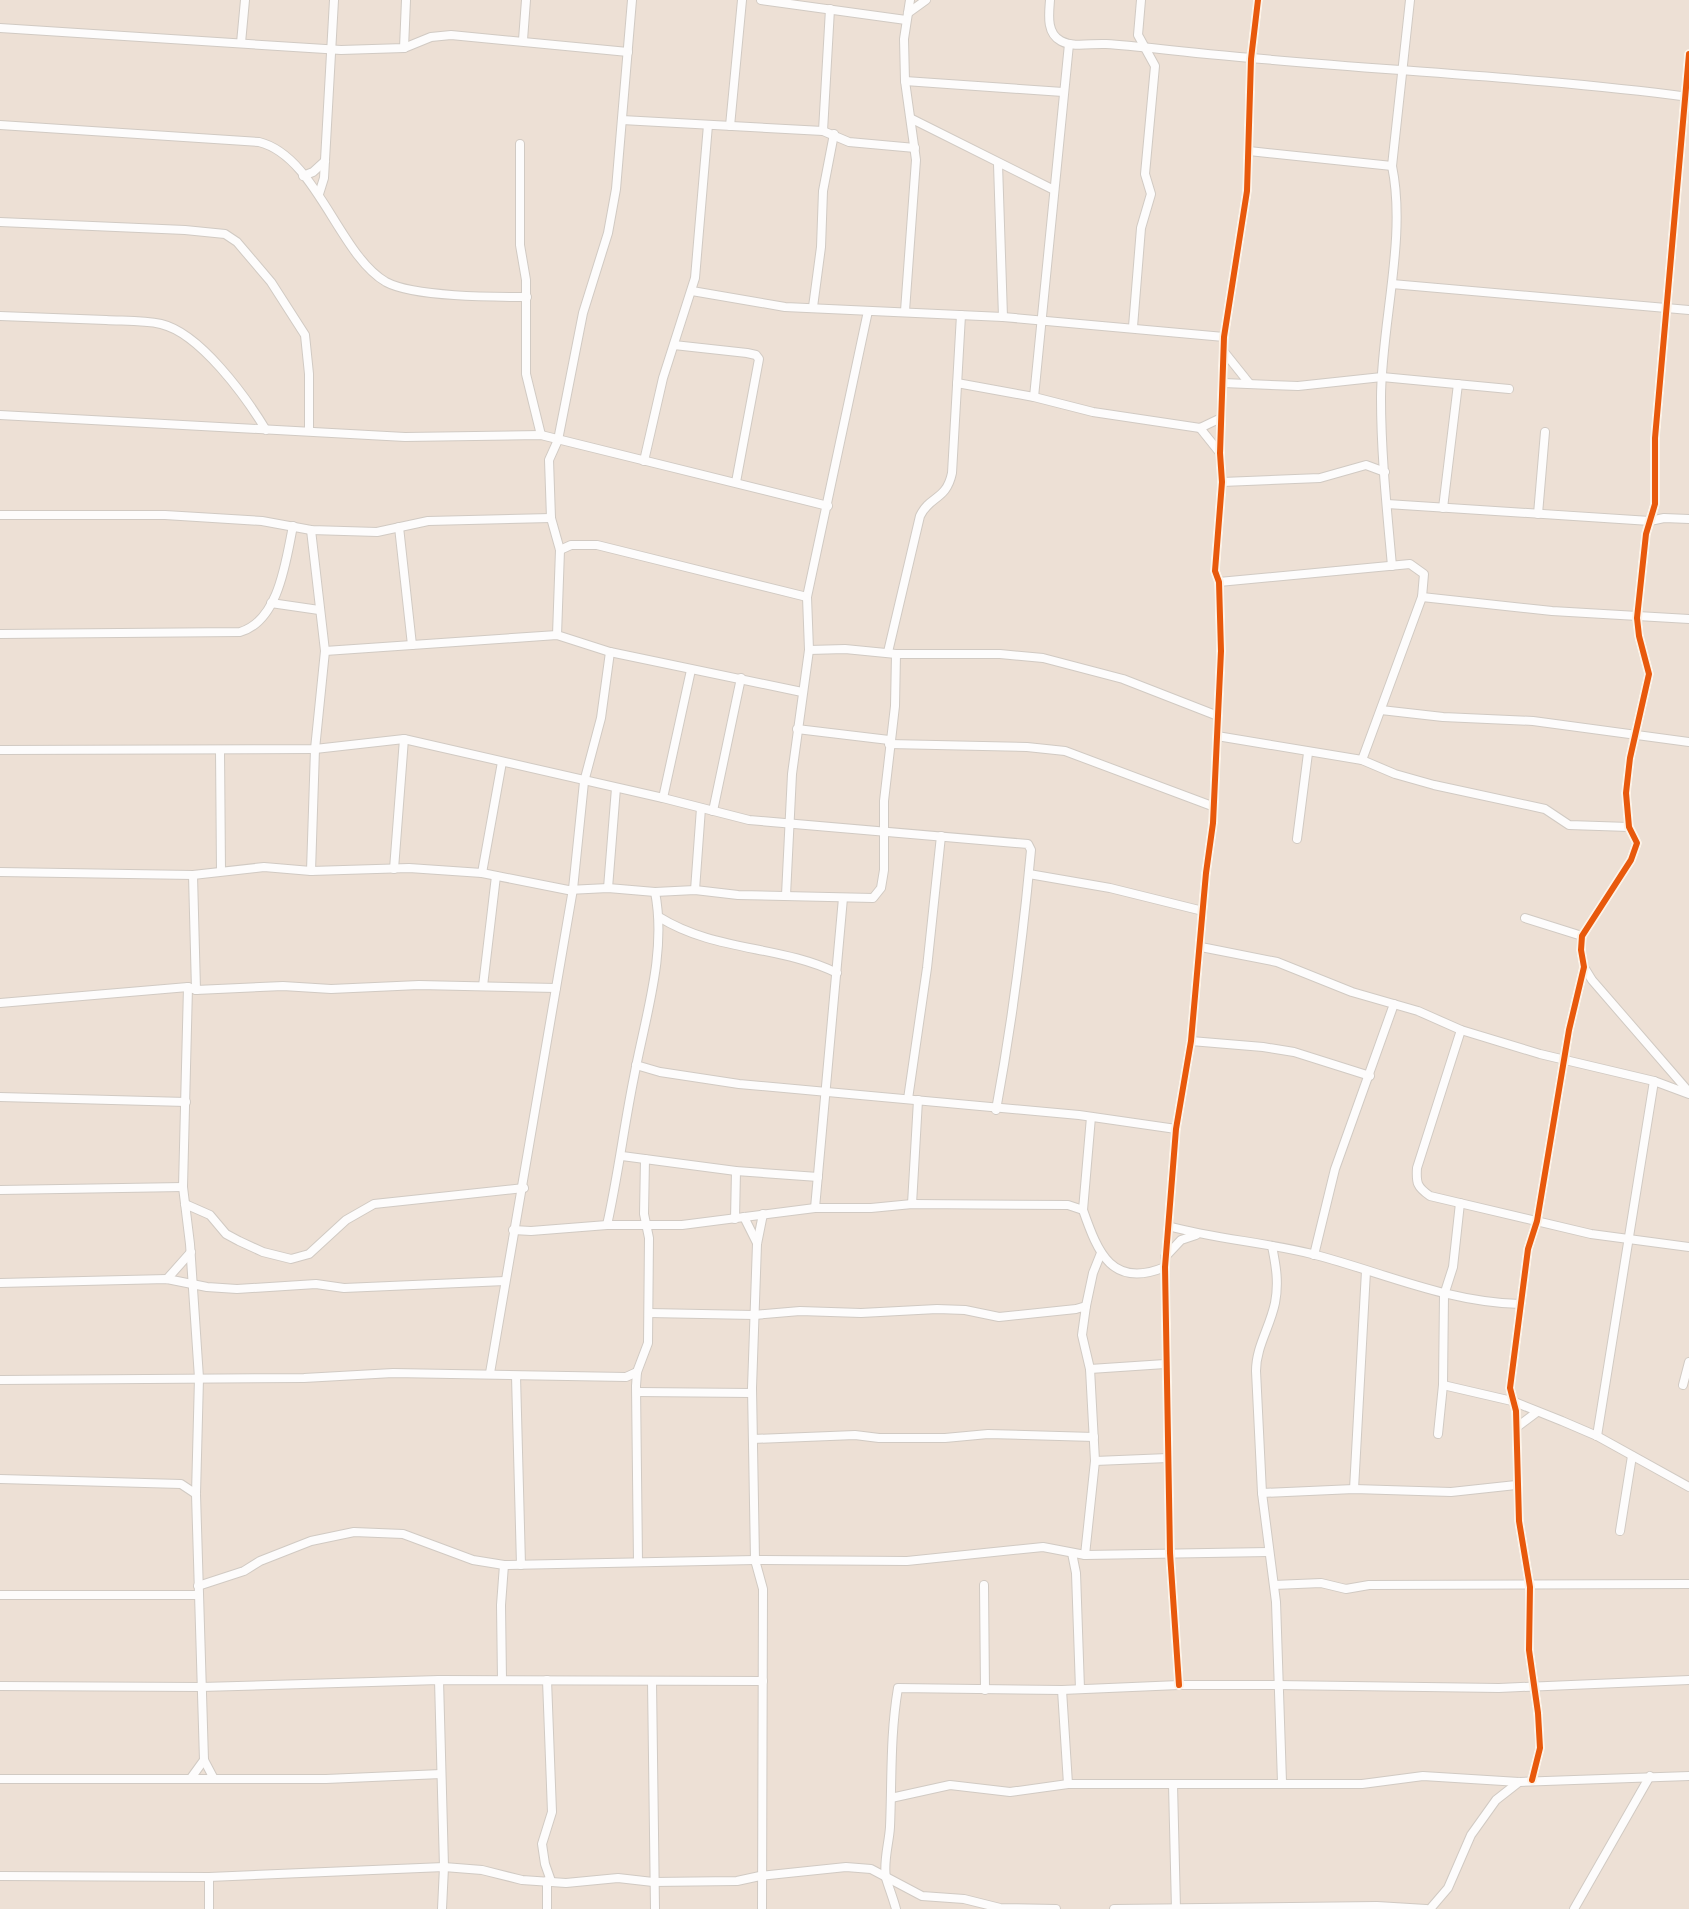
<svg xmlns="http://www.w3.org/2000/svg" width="1689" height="1909" font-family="'Fira Sans Condensed',sans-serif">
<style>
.residential{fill:#ede0d5}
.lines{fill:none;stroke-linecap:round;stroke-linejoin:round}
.minor-casing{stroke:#d1cac3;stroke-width:10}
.minor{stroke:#fdfcfc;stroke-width:8}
.cycleway-casing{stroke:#fdf3e8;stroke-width:10}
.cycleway{stroke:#e8590c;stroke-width:6}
</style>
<rect width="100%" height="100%" fill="#f4eee8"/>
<!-- residential -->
<rect class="residential" x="0" y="0" width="1689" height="1909"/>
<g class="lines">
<!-- minor casing -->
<g class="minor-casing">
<g id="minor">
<polyline points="761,0 906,20"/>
<path d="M1050,0c-1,14 -4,33 11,41 13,7 31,2 45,3 18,1 36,3 54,5 176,20 353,25 529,48"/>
<polyline points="908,13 926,0"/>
<polyline points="0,28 341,50 404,48 431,37 451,35 628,52"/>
<polyline points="523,40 526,0"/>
<polyline points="241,43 245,0"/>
<polyline points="404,48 406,0"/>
<polyline points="905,81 1063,92"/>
<polyline points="912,119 1054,190"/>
<polyline points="622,120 823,131 849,142 915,148"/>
<path d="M0,125l259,17c57,14 80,113 127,140 28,15 107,15 141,15"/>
<polyline points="730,126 742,0"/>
<polyline points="823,131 830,9"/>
<polyline points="520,144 520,245 526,280 526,374 541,435"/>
<polyline points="1249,151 1392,166"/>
<polyline points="998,164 1003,317"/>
<polyline points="303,176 313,172 325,161"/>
<polyline points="319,194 324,178 334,0"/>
<polyline points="0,222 185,230 225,234 237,242 271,282 305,335 309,374 309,431"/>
<polyline points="1392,284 1689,310"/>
<polyline points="692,291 785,307 1003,317 1224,337"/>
<polyline points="813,307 821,247 823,191 834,134"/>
<polyline points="905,311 916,160 905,81 904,39 910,0"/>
<path d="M0,316c35,1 71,3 106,4 18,1 37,0 55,4 39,9 85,73 105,106"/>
<polyline points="1133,327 1141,228 1151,194 1145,174 1155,66 1138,35 1141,0"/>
<polyline points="674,345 747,353 756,355 759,359 736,482"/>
<polyline points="1225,353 1249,383"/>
<polyline points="957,383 1034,397 1093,412 1200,428 1221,418"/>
<polyline points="1223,383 1298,386 1382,377 1509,389"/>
<polyline points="1034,397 1069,44"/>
<polyline points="0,415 405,437 541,435 828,506"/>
<polyline points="1200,428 1220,453"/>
<polyline points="644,461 663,378 695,278 708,125"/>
<polyline points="1222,482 1320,478 1366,465 1385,472"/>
<polyline points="1387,504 1650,521 1664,518 1689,519"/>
<polyline points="1443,508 1458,384"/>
<polyline points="1538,514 1545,432"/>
<polyline points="0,515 165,515 262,521 311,530 377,532 428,521 551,518"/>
<polyline points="399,527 412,645"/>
<polyline points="560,550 571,545 597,545 807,597"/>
<path d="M1392,566c-5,-56 -11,-112 -11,-168 0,-73 26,-160 11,-232l18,-166"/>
<polyline points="1219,582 1410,564 1424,574 1422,597 1362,760"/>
<polyline points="1422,597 1552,611 1689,619"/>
<polyline points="271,603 319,610"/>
<path d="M0,634l240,-2c39,-11 46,-72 53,-106"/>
<polyline points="557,635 560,550 551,518 549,460 558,440 583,313 608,233 616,189 632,0"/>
<polyline points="809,650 845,649 896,654 1000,654 1043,658 1123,679 1218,716"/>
<polyline points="325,651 557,635 610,652 802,692"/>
<path d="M888,652l32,-136c10,-21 26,-15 32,-43l9,-158"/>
<polyline points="1381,710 1443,717 1533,721 1689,742"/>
<polyline points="797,729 889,740"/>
<polyline points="1217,736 1362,760 1395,774 1434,785 1545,809 1569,825 1629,827"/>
<polyline points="889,744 1027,747 1065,751 1212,806"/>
<path d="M0,750l315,-1 89,-10 259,59 86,22 279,24 3,6c-8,88 -19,173 -35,260"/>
<polyline points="220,750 221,871"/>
<polyline points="663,798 691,670"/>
<polyline points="713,811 741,678"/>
<polyline points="1297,839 1308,753"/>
<polyline points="394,869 404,739"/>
<polyline points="311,871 315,749 325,651 311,530"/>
<polyline points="0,872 193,875 264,867 311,871 409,868 482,873 568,890 608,888 655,892 695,890 738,895 873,898 881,888 884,870 884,801 895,706 896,654"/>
<polyline points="482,873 502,762"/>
<polyline points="1029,874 1110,888 1203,911"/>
<polyline points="193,875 196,990"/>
<polyline points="608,888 616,788"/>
<polyline points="695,890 701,808"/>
<polyline points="786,895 792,774 809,650 807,597 868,311"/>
<path d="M659,917c56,35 121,28 178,56"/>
<polyline points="1525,918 1582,936"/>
<polyline points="1201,947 1277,962 1352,992 1418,1011 1461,1030 1540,1054 1654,1081 1689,1094"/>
<polyline points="1584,967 1592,980 1689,1092"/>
<polyline points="483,986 496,876"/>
<polyline points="188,987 183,1187 190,1244 199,1378 196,1494 204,1760 213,1777"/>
<polyline points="0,1003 188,987 196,990 283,986 331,989 419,985 556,988"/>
<path d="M1461,1030l-44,138c-1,15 0,19 13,28l161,38 98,13"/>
<polyline points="1191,1041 1263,1047 1294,1052 1370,1076"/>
<polyline points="636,1065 660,1072 739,1084 1079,1115 1176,1129"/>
<polyline points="0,1097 186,1102"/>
<polyline points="908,1099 927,968 941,836"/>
<polyline points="622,1156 736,1171 818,1177"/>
<polyline points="0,1190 183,1187"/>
<polyline points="1460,1203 1453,1267 1444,1295 1443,1385 1512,1401 1562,1421 1597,1436 1689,1487"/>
<polyline points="185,1204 210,1215 226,1234 239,1241 263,1252 291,1259 309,1254 346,1220 374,1204 524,1188"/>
<polyline points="912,1204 918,1100"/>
<polyline points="815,1208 843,898"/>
<path d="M1083,1210c15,43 29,79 82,57"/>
<polyline points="744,1217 757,1243"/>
<polyline points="735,1219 736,1171"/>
<path d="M607,1225c11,-49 17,-99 27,-148 11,-60 33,-124 21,-185"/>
<path d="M1168,1226c47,13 96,16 144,28 70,18 134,48 208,50"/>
<polyline points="513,1230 531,1231 607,1225 682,1225 815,1208 871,1208 912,1204 1068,1205 1083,1210 1091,1117"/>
<path d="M1272,1246c4,20 7,37 3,57 -5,24 -19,44 -19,68l6,122 14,109 6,180"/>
<polyline points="1314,1255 1335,1169 1394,1004"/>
<polyline points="1165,1257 1181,1240 1196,1235"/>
<polyline points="167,1279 191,1252"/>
<polyline points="0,1283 167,1279 207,1287 237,1289 316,1284 344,1288 505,1281"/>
<polyline points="1086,1306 1093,1273 1101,1253"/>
<polyline points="649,1313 754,1315 800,1311 861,1313 937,1309 965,1310 999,1317 1076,1309 1086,1306 1082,1335 1090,1369 1095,1461 1085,1555"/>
<polyline points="1090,1369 1165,1364"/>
<polyline points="490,1373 573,889 584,782 601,718 610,652"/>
<polyline points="516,1376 521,1565"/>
<polyline points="0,1380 304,1378 393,1373 626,1377 637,1372"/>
<polyline points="1683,1385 1689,1362"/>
<polyline points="637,1392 752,1393"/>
<polyline points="1517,1427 1537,1412"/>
<polyline points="1438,1434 1443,1385"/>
<polyline points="1597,1436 1654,1081"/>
<polyline points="753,1439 855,1435 879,1438 945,1438 988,1434 1094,1437"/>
<polyline points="1095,1461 1168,1458"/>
<polyline points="0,1479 181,1484 196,1494"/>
<polyline points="1354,1489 1366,1271"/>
<polyline points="1262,1493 1354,1489 1451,1492 1516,1485"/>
<polyline points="1620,1531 1632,1456"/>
<polyline points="1072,1553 1076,1573 1080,1689"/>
<polyline points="638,1562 636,1386 637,1372 648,1343 649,1238 644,1214 645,1159"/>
<polyline points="984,1585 985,1690"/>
<polyline points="1274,1585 1321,1583 1346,1589 1369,1585 1689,1584"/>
<polyline points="198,1586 244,1571 260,1561 311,1541 354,1532 403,1534 473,1560 504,1565 755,1560 907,1561 1043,1547 1085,1555 1269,1552"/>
<polyline points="0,1595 198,1595"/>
<polyline points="439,1680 444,1867 442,1909"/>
<polyline points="502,1680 501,1605 504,1565"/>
<polyline points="547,1680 552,1812 542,1844 545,1864 551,1881"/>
<polyline points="652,1681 655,1909"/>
<polyline points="1179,1685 1170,1553 1165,1267 1176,1129 1191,1041 1206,873 1213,823 1221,651 1219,582 1215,571 1222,482 1220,453 1224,337 1247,191 1251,59 1258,0"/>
<polyline points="0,1686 201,1687 439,1680 763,1681"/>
<polyline points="1062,1690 1068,1784"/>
<polyline points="191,1778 204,1760"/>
<polyline points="0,1779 326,1779 441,1774"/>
<polyline points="1532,1780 1540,1748 1538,1713 1529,1650 1530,1587 1519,1521 1516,1411 1510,1388 1528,1249 1537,1221 1569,1030 1584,967 1581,950 1582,936 1631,860 1637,843 1629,827 1626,793 1630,758 1649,674 1639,636 1637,618 1646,534 1655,504 1655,438 1689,54"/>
<polyline points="1173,1784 1176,1909"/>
<polyline points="891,1798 950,1785 1010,1792 1068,1784 1362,1784 1423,1776 1519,1782 1689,1776"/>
<polyline points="0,1876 209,1877 444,1867 482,1870 522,1880 566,1883 618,1878 653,1882 737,1881 760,1876 846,1867 871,1869 922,1896 964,1899 1000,1908 1056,1909"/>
<polyline points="547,1881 547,1909"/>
<polyline points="209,1909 209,1877"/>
<polyline points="762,1909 763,1589 755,1560 752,1388 757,1244 763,1214"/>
<path d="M896,1909c-3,-11 -7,-21 -10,-31 -3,-17 3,-34 4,-51 2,-47 0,-92 8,-139l164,2 117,-5h97l223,3 190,-8"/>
<polyline points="1114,1909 1377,1906 1426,1909"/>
<polyline points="1430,1909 1448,1888 1471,1835 1496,1800 1519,1782"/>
<polyline points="1574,1909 1650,1776"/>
</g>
</g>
<!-- minor -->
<use href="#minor" class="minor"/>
<!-- cycleway casing -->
<g class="cycleway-casing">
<g id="cycleway">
<polyline points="1179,1685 1170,1553 1165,1267 1176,1129 1191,1041 1206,873 1213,823 1221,651 1219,582 1215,571 1222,482 1220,453 1224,337 1247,191 1251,59 1258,0"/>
<polyline points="1532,1780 1540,1748 1538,1713 1529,1650 1530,1587 1519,1521 1516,1411 1510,1388 1528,1249 1537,1221 1569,1030 1584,967 1581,950 1582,936 1631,860 1637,843 1629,827 1626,793 1630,758 1649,674 1639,636 1637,618 1646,534 1655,504 1655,438 1689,54"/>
</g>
</g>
<!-- cycleway -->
<use href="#cycleway" class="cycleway"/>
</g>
</svg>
